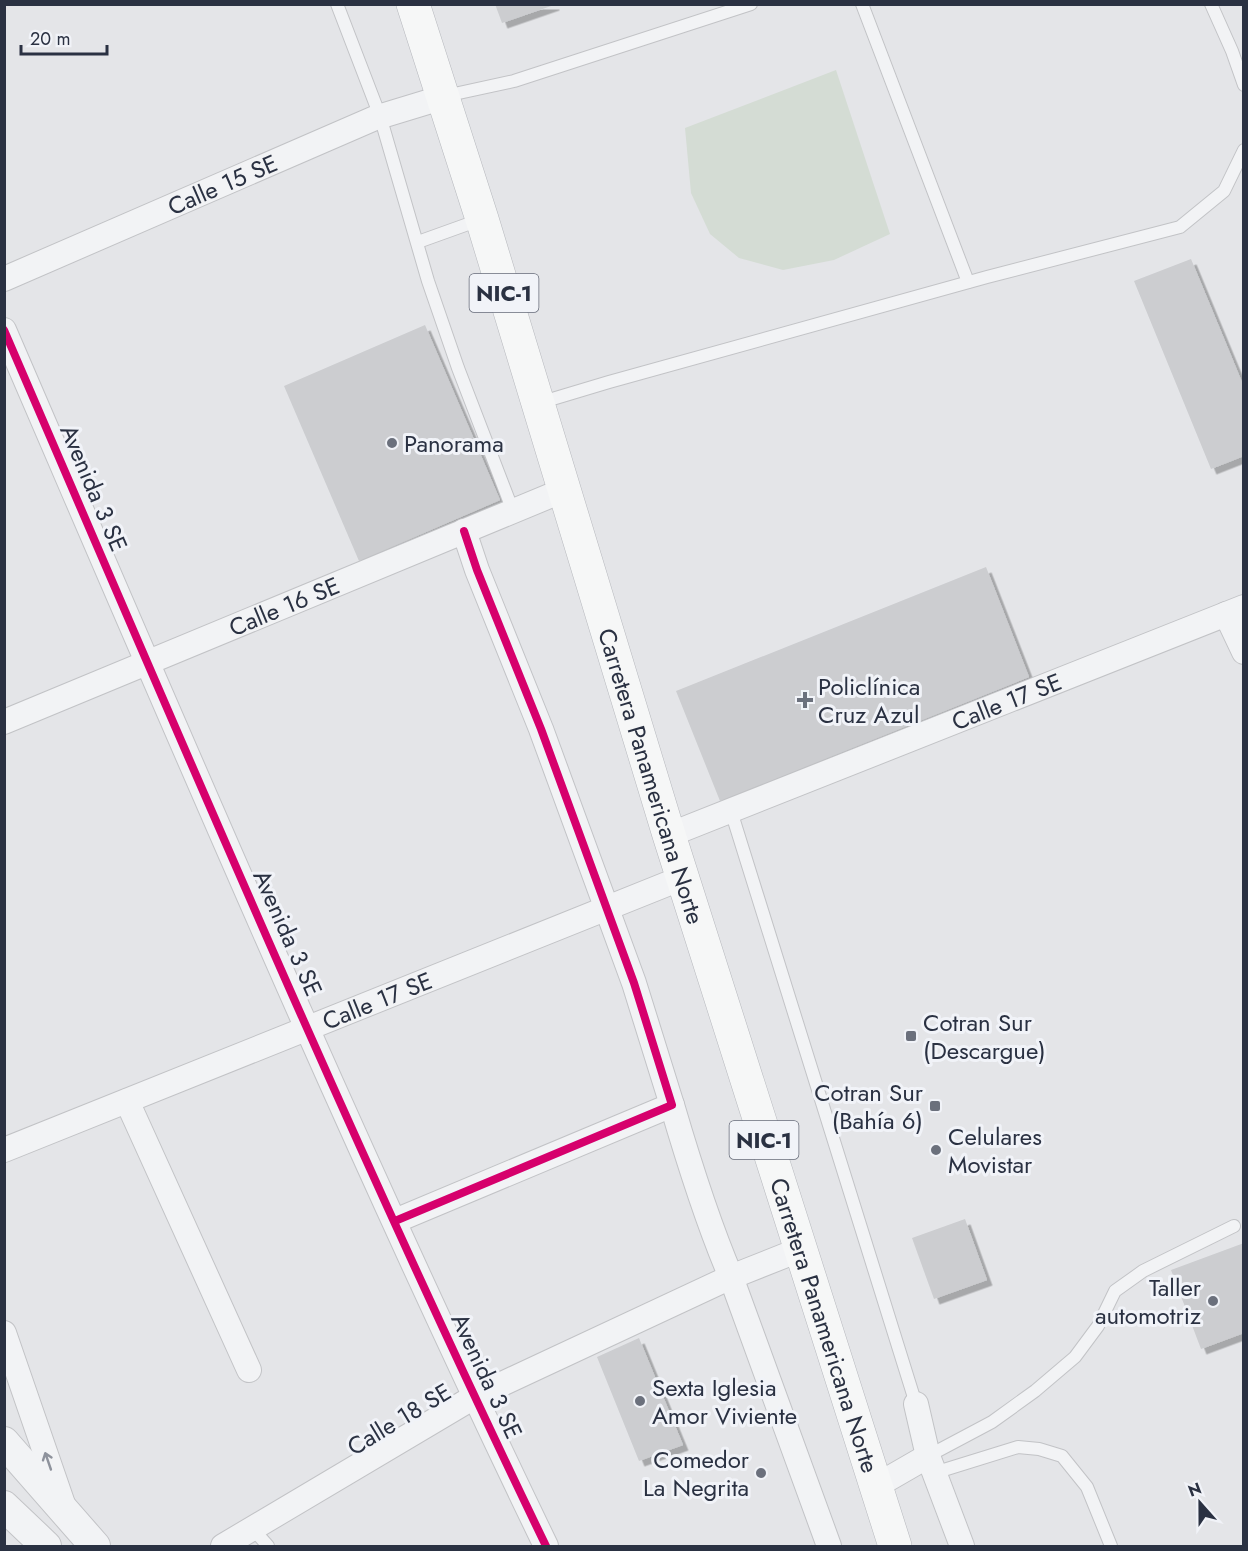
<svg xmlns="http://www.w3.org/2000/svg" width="1248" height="1551" font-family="Jost,sans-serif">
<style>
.green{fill:#d4dcd4}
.building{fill:#cccdd0;filter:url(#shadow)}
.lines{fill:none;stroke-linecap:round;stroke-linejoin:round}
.service-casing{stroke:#c2c3c6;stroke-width:14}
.minor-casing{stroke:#c2c3c6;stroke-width:26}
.tertiary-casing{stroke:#c2c3c6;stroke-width:32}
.trunk-casing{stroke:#b6b8bd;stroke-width:34}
.service{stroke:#f2f3f5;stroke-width:12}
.minor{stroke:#f2f3f5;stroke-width:24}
.tertiary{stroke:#f2f3f5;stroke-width:30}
.trunk{stroke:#f6f7f7;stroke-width:33}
.cycleway-casing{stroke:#f1f3f8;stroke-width:11}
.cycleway{stroke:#d6006c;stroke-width:8}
.oneway{stroke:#8e929c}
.poi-dot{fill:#6b707c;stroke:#f1f3f8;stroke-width:2}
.labels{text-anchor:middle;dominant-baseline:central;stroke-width:6;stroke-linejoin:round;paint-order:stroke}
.shield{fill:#f1f3f8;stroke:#666b79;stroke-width:1.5}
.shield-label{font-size:22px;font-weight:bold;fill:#2a3142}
.street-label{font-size:24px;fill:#2a3142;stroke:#f1f3f8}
.poi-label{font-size:24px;fill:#2a3142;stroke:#f1f3f8;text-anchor:start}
</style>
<defs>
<filter id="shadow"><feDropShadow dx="5.5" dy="5.5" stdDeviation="0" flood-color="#0004"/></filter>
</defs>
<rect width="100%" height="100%" fill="#e4e5e8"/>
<!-- green -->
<polygon class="green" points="836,70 890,234 834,260 783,270 739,258 710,234 691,193 685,128"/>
<!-- building -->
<g class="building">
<polygon points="495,4 554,4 554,5 502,23"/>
<polygon points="1191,259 1244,387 1244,456 1211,469 1134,281"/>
<polygon points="425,325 500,500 359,561 284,386"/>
<polygon points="986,567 1029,677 720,801 676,691"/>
<polygon points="965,1219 987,1280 934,1299 912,1238"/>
<polygon points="1244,1243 1244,1333 1201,1349 1171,1270"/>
<polygon points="639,1338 683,1445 639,1461 597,1357"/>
</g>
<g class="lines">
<!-- service casing -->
<g class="service-casing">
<g id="service">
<polyline points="337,4 380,116 428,281 458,368 513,511"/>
<polyline points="862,4 968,282"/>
<polyline points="1211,4 1232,51 1244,85"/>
<polyline points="445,96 514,81 751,4"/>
<polyline points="418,242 482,219"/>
<polyline points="539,403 609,382 987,277 1180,227 1224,191 1244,150"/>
<polyline points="731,811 916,1404"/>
<polyline points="928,1456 992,1422 1035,1391 1075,1357 1098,1326 1115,1291 1143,1271 1234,1226"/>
<polyline points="934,1473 1018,1447 1039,1449 1062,1456 1087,1487 1111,1546"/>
<polyline points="253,1529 268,1546"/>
</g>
</g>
<!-- minor casing -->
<g class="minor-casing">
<g id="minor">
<path id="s1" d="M4,279l371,-161 69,-21"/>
<path d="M4,330c176,408 349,817 542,1216"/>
<polyline points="1226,614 1244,652"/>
<path id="s2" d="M4,722l560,-232"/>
<path id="s3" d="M669,835l575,-228"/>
<polyline points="127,1101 249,1370"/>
<path d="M672,1105c17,58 35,116 59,172l98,269"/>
<path id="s4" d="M4,1150l678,-272"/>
<polyline points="395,1221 672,1105 634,983 541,729 477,570 464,531"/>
<polyline points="4,1333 64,1507"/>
<polyline points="916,1404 928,1456 962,1546"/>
<polyline points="876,1486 928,1456"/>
<polyline points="223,1546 474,1397 731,1277 799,1250"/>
</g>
</g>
<!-- tertiary casing -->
<g class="tertiary-casing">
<g id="tertiary">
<polyline points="4,1442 95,1546"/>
<polyline points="4,1506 46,1546"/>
</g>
</g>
<!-- trunk casing -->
<g class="trunk-casing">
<g id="trunk">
<path id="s5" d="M413,4l69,215 187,616 226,711"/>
</g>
</g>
<!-- service -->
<use href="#service" class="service"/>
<!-- minor -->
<use href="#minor" class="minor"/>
<!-- tertiary -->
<use href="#tertiary" class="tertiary"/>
<!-- trunk -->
<use href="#trunk" class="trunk"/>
<!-- cycleway casing -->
<g class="cycleway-casing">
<g id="cycleway">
<path d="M4,330c176,408 349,817 542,1216"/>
<polyline points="395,1221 672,1105 634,983 541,729 477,570 464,531"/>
</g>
</g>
<!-- cycleway -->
<use href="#cycleway" class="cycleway"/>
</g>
<!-- one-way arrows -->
<defs><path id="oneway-shaft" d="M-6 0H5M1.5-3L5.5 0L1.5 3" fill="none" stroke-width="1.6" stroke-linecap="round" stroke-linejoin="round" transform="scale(1.5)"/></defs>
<use class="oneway" href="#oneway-shaft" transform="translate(48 1461) rotate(-109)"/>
<!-- markers -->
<g class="poi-dot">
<circle cx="392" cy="443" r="6"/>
<path d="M802 691h6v6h6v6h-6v6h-6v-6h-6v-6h6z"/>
<rect x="905" y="1030" width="12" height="12" rx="3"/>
<rect x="929" y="1100" width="12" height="12" rx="3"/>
<circle cx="936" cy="1150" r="6"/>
<circle cx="1213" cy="1301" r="6"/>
<circle cx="640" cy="1401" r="6"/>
<circle cx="761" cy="1473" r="6"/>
</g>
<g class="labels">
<!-- shield labels -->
<g class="shield">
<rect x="469.5" y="274" width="69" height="38" rx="4.5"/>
<rect x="729.5" y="1121" width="69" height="38" rx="4.5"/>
</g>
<g class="shield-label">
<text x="504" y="293">NIC-1</text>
<text x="764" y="1140">NIC-1</text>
</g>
<!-- street labels -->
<g class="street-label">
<text stroke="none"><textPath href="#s1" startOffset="238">Calle 15 SE</textPath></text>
<text transform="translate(94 488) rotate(67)">Avenida 3 SE</text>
<text stroke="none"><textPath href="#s2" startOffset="303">Calle 16 SE</textPath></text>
<text stroke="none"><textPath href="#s3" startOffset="363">Calle 17 SE</textPath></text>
<text stroke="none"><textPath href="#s5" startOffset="808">Carretera Panamericana Norte</textPath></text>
<text transform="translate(288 933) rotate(66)">Avenida 3 SE</text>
<text stroke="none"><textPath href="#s4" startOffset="402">Calle 17 SE</textPath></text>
<text stroke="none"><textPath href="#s5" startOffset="1384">Carretera Panamericana Norte</textPath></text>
<text transform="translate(487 1376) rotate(65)">Avenida 3 SE</text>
<text transform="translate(399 1419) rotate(-31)">Calle 18 SE</text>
</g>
<!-- poi labels -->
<g class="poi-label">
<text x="404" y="443">Panorama</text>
<text x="818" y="686">Policlínica<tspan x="818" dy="28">Cruz Azul</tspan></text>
<text x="923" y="1022">Cotran Sur<tspan x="923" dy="28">(Descargue)</tspan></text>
<text x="923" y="1092" text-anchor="end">Cotran Sur<tspan x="923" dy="28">(Bahía 6)</tspan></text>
<text x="948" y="1136">Celulares<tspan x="948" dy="28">Movistar</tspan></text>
<text x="1201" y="1287" text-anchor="end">Taller<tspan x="1201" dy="28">automotriz</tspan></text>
<text x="652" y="1387">Sexta Iglesia<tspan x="652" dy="28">Amor Viviente</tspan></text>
<text x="749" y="1459" text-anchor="end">Comedor<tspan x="749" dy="28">La Negrita</tspan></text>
</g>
</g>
<!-- border -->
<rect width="1248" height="1551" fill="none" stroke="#2a3142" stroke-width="12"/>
<!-- north arrow -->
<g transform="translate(1200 1503) rotate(339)" stroke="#f1f3f8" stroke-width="4.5" paint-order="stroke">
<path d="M0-4.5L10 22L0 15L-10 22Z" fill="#2a3142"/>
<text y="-9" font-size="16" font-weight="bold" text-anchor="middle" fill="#2a3142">N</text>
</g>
<!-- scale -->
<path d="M21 45v9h86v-9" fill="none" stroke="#2a3142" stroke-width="3"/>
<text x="30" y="45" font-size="18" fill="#2a3142" stroke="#f1f3f8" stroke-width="4.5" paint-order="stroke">20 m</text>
</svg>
